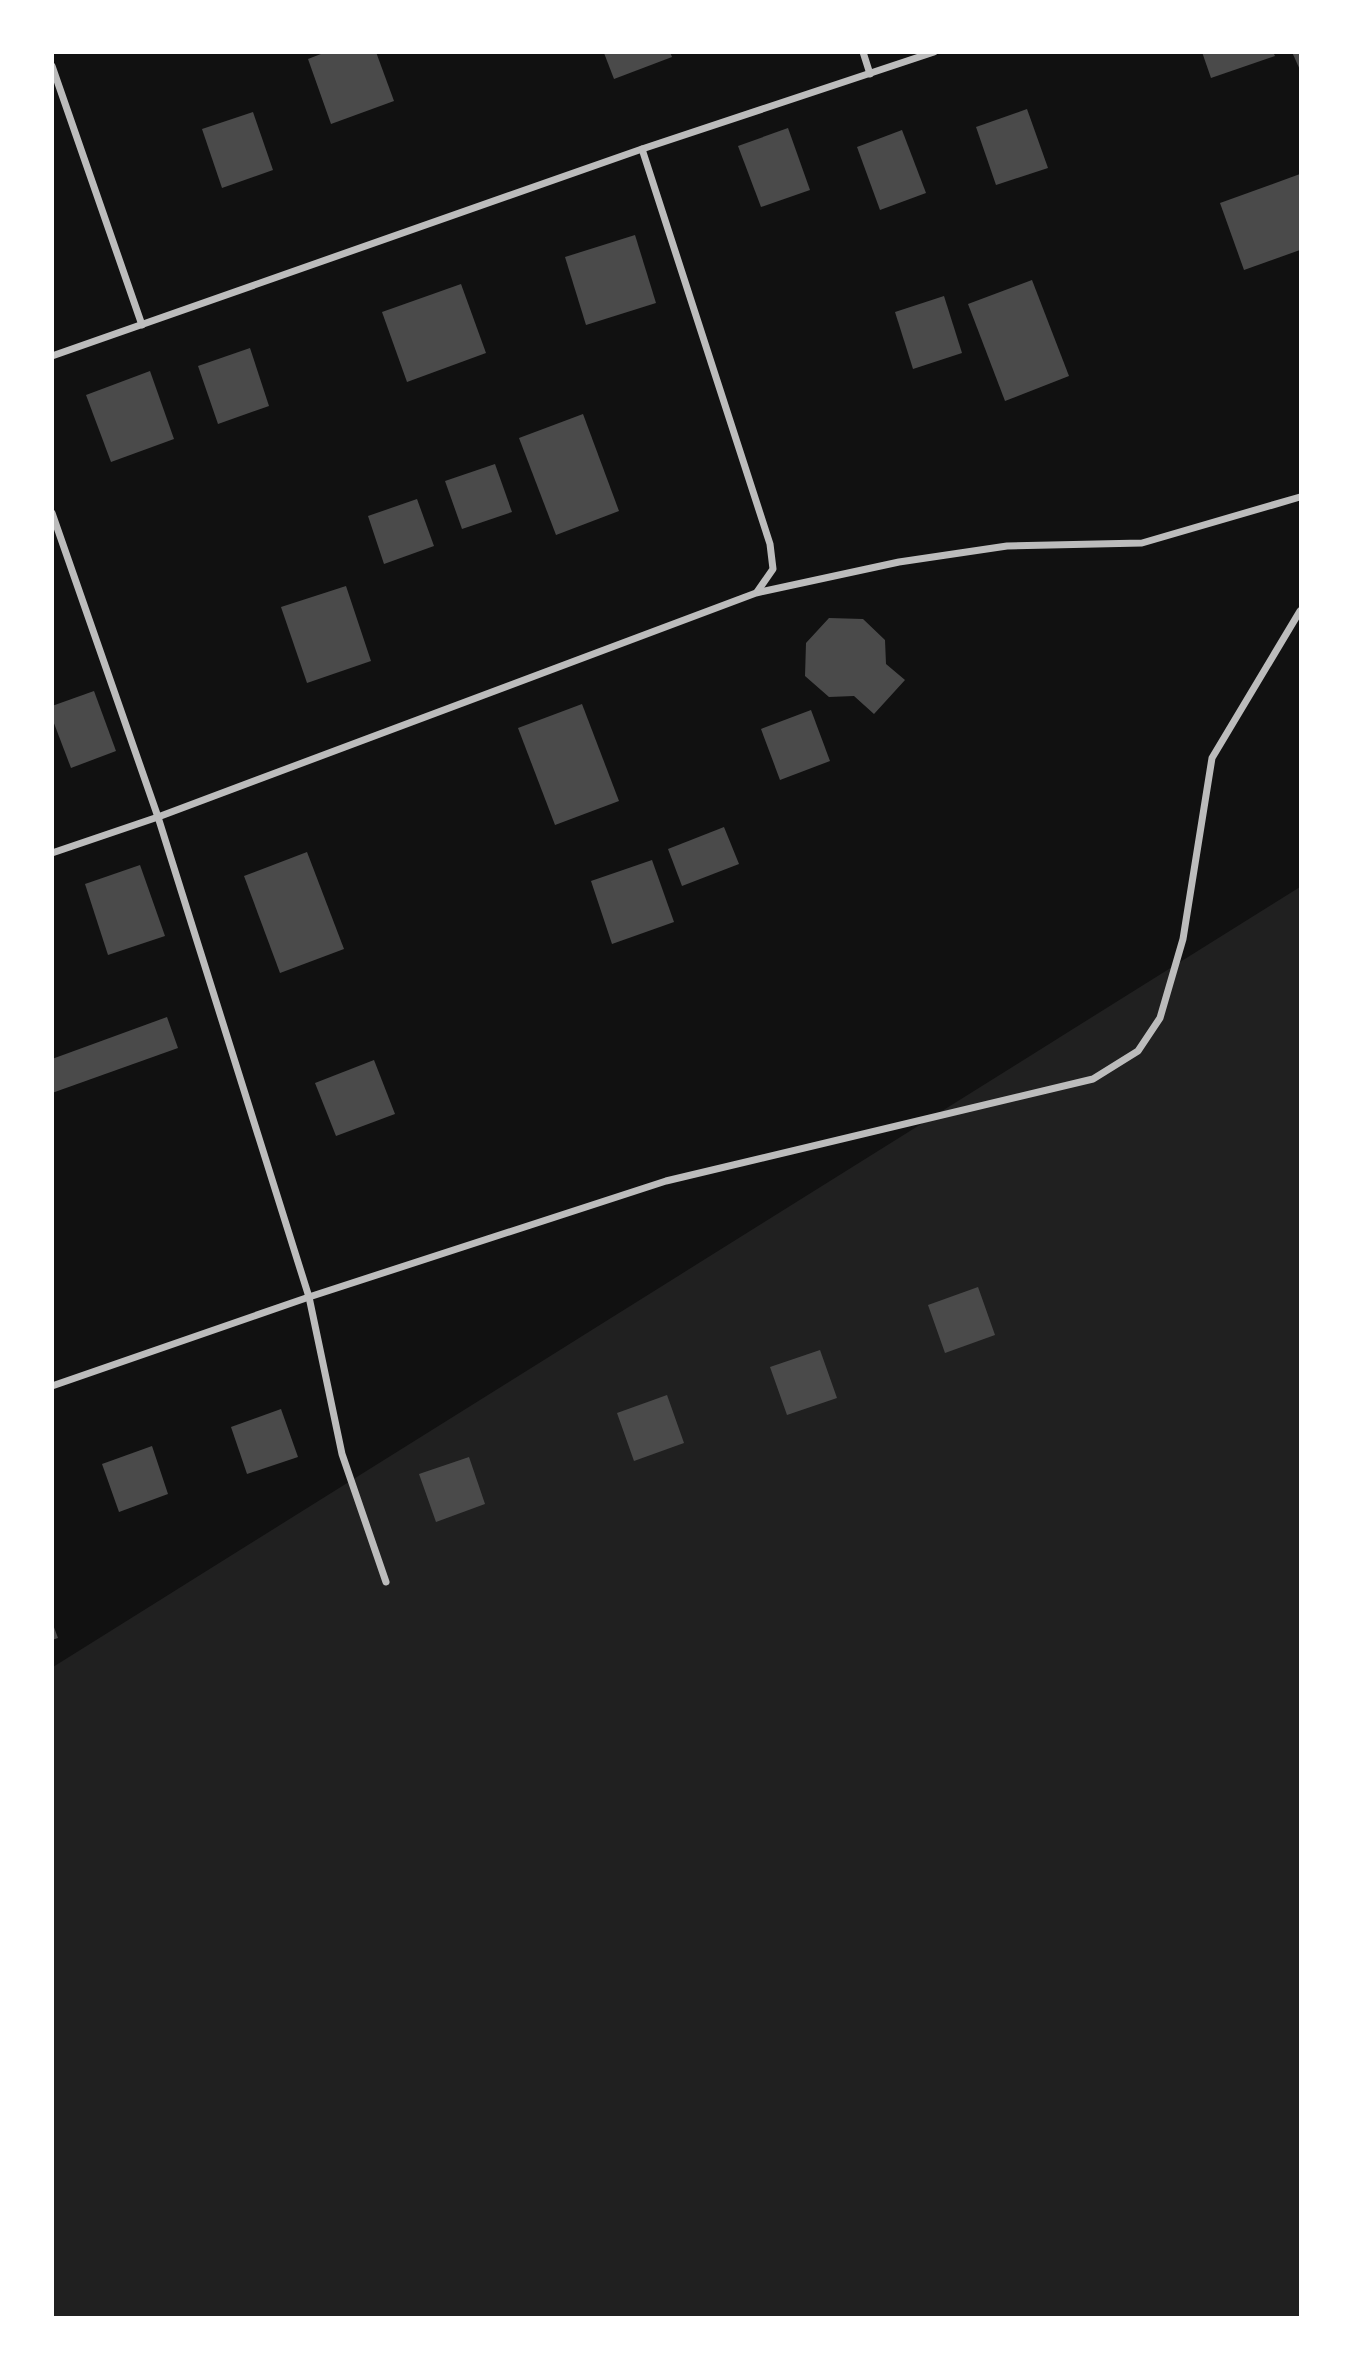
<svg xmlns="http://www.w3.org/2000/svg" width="1353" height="2370" font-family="Mulish,sans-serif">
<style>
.green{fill:#202020}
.building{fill:#4a4a4a}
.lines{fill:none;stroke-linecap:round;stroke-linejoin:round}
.minor{stroke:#bcbcbc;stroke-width:7}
</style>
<rect width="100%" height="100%" fill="#111"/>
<!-- green -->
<polygon class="green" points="1300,887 1300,2317 53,2318 53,1667"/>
<!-- building -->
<g class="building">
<polygon points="326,52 376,52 394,101 331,124 308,59"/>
<polygon points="670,52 672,57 614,79 604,53"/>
<polygon points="1202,52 1273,52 1275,56 1211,78"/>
<polygon points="1292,52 1300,52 1300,70"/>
<polygon points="1027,109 1048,168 996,185 976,127"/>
<polygon points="253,112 273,170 222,188 202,129"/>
<polygon points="788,128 810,190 761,207 738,146"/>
<polygon points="902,130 926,193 880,210 857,147"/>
<polygon points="1300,174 1300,250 1244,270 1220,203"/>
<polygon points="635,235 656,303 586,325 565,257"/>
<polygon points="1032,280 1069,376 1005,401 968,304"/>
<polygon points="461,284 486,353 407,382 382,312"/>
<polygon points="944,296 962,353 913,369 895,312"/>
<polygon points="250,348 269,406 218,424 198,366"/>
<polygon points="150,371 174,439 111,462 86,395"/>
<polygon points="583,414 619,511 556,535 519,438"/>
<polygon points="495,464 512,512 462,529 445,481"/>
<polygon points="417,499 434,546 384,564 368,516"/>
<polygon points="346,586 371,661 307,683 281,607"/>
<polygon points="829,618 863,619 885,640 886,664 905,680 874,714 854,696 829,697 805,676 806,643"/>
<polygon points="94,691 116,751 71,768 52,718 52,706"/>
<polygon points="582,704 619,801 555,825 518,728"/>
<polygon points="811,710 830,761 780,780 761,729"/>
<polygon points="724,827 739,864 682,886 668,849"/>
<polygon points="307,852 344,949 280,973 244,876"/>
<polygon points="652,860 674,922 612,944 591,881"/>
<polygon points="140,865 165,936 108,955 85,884"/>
<polygon points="167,1017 178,1048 52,1093 52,1059"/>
<polygon points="374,1060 395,1114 336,1136 315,1083"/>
<polygon points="978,1287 995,1335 945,1353 928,1305"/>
<polygon points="820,1350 837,1398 787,1415 770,1367"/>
<polygon points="667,1395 684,1443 634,1461 617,1413"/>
<polygon points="281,1409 298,1457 247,1474 231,1427"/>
<polygon points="152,1446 168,1494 119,1512 102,1464"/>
<polygon points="469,1457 485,1504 436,1522 419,1474"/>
<polygon points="52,1622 58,1638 52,1640"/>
</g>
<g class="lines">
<!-- minor -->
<g class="minor">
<polyline points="863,52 870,74"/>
<polyline points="52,66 142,325"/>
<polyline points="642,149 770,544 773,569 757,592"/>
<polyline points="52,356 642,149 934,52"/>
<polyline points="52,513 158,817 309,1297 342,1454 386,1582"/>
<polyline points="52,853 158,817 756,593 899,562 1007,546 1142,543 1300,497"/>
<polyline points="52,1386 309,1297 666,1181 1093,1079 1138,1051 1160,1018 1183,939 1212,758 1300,611"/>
</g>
</g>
<!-- border -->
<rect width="1353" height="2370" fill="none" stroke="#ffffff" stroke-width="108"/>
</svg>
